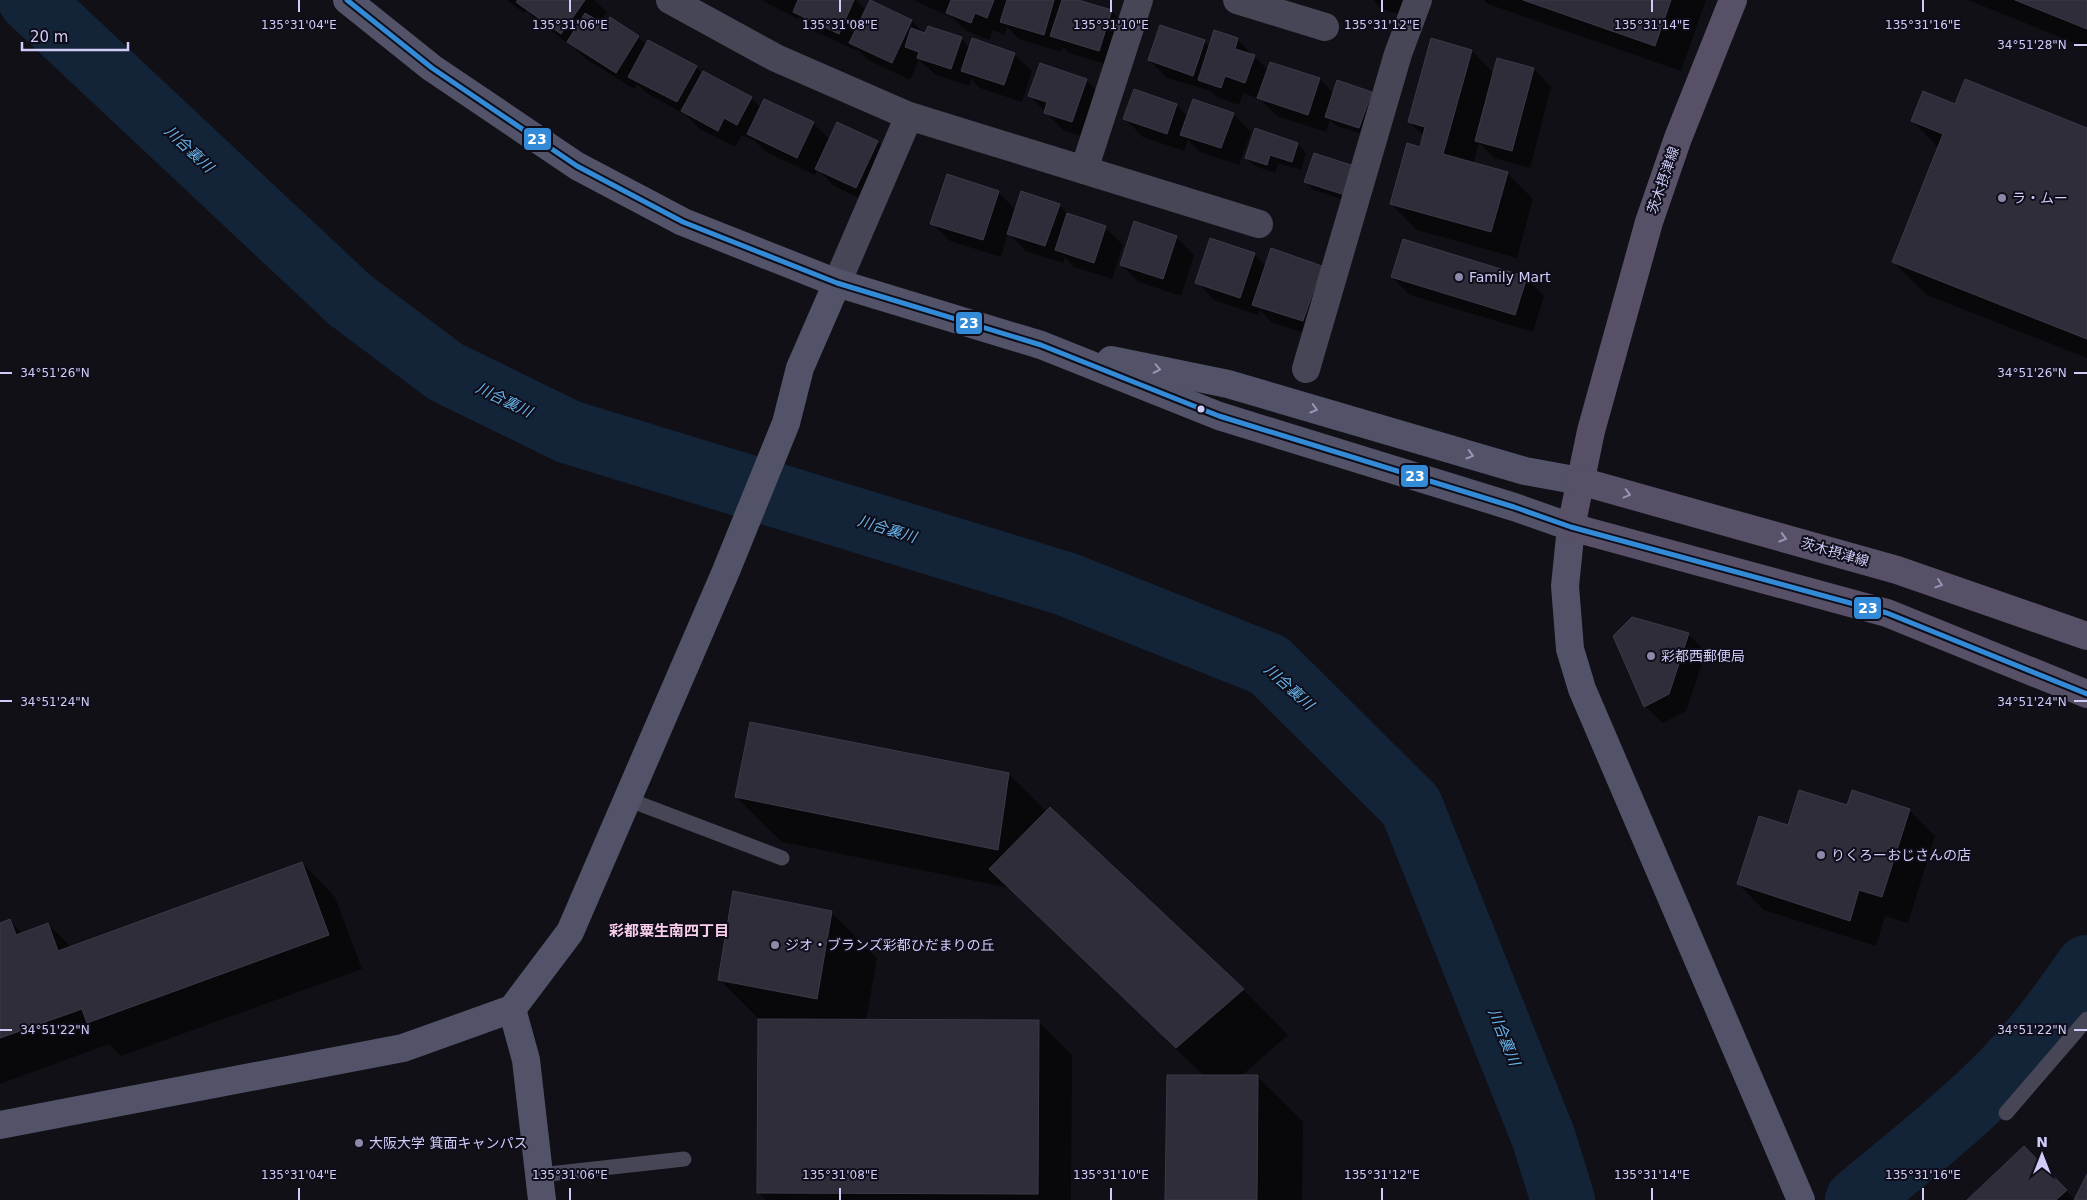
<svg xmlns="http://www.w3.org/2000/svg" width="2087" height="1200" font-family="'DejaVu Sans','Noto Sans JP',sans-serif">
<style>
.shadow{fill:#0007}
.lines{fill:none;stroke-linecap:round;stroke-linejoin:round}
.river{stroke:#132439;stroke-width:64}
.building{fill:#2e2d39;stroke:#3c3a49}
.lane{stroke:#464656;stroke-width:15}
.street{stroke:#464656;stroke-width:28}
.secondary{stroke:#525369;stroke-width:28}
.primary{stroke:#575067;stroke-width:28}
.bus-1-casing{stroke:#0e0d19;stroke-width:9}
.bus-1{stroke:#338bd7;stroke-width:5}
.oneway{stroke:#9796b8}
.oneway2{stroke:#9994b7}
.ticks{fill:none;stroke:#cfccf8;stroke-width:2}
.poi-dot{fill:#8c8aa9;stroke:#0e0d19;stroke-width:2}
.bus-dot{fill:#cfccf8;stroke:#0e0d19;stroke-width:2}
.labels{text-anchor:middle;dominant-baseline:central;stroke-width:4;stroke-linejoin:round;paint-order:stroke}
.street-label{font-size:14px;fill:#cfccf8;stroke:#0e0d19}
.poi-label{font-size:14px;fill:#cfccf8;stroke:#0e0d19;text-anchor:start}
.water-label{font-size:15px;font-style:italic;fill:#68b5eb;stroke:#0e0d19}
.neighbourhood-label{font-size:15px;font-weight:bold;fill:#f8ceeb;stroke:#0e0d19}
.ticks-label{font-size:12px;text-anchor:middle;fill:#cfccf8;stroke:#0e0d19;stroke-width:4;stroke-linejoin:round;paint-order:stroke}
.line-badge{stroke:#0e0d19;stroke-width:2}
.badge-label{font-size:14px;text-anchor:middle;font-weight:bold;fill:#fff}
</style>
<rect width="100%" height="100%" fill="#101016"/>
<!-- shadow -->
<g class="shadow">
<polygon points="507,0 594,0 607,12 599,23 638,37 647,45 696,67 703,74 751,98 761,108 813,123 830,140 838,124 878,142 895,160 874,205 834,186 817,169 815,175 766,152 755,141 742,135 735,147 700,129 686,115 648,94 637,84 634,89 586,59 572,46 536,20 526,10 524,13"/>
<polygon points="761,0 856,0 866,10 870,2 912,21 924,34 961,38 970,48 1014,54 1032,71 1022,102 980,88 971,79 969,86 936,75 919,60 910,80 868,60 857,49 857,51 812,30 799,17 798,19"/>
<polygon points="913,0 1074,0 1111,11 1129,29 1117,68 1069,53 1063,47 1061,52 1019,39 1007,27 1004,35 993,30 989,40 965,30 953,18"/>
<polygon points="1373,0 1426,0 1421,20 1381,9"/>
<polygon points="1484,0 1706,0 1681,71 1488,4"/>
<polygon points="1968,0 2087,0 2087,48"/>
<polygon points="1215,32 1238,40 1268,70 1270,63 1320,79 1334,94 1371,93 1379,101 1368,136 1335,125 1330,120 1326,132 1277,116 1260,99 1243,93 1239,105 1217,97 1211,91 1167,78 1149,60 1204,41 1210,47"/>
<polygon points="1432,40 1472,51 1494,74 1534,69 1551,87 1530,168 1494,158 1479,143 1473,164 1507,173 1533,199 1517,258 1417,230 1391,204 1421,148 1424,136 1409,122"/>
<polygon points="1086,80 1104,98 1090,139 1063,130 1030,96"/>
<polygon points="1176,105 1188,117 1233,114 1251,132 1239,165 1200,152 1188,140 1184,151 1143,137 1125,119"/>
<polygon points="1956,106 2087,129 2087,358 1927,295 1893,262 1939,148 1912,121"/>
<polygon points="1256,130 1298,144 1306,153 1301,170 1279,163 1275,173 1255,166 1246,158"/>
<polygon points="1362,175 1353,203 1314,190 1306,182"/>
<polygon points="998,192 1016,210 1059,205 1069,216 1106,228 1123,245 1112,279 1074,267 1065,257 1063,263 1026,251 1008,233 1001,257 950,241 932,223"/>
<polygon points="1176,237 1194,255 1181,296 1139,282 1121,265"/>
<polygon points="1254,254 1266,266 1321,267 1320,338 1271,322 1260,310 1258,315 1214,300 1197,282"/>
<polygon points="1392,277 1526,278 1544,296 1533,332 1410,295"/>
<polygon points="1688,634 1706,652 1686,711 1663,723 1645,706"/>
<polygon points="1009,774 1047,812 1243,989 1288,1035 1240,1077 1258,1077 1303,1122 1302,1200 1167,1200 1205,1077 1010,888 782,842 736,797"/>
<polygon points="1847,807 1909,810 1935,836 1908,923 1885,916 1876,946 1764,910 1738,884 1789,827"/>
<polygon points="302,863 335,897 362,969 121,1056 109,1044 0,1084 0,924 10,921 22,934 48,924 71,947"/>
<polygon points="831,912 877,958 866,1021 1039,1022 1072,1055 1071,1200 766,1200 758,1192 759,1019 719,979"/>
<polygon points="2024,1148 2075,1200 2087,1177 2087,1200 1969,1200"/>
</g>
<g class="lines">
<!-- river -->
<g class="river">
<polyline points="30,0 350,300 446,372 569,432 1066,584 1269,665 1411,806 1543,1136 1563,1200"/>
<path d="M1857,1200c49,-41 102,-82 147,-128 31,-32 58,-68 83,-105"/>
</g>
</g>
<!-- building -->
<g class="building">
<polygon points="518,0 585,0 561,34 516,2"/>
<polygon points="798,0 854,0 839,34 793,12"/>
<polygon points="870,0 912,20 892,63 849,43"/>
<polygon points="951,0 994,0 987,18 975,13 971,23 946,13"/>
<polygon points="1007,0 1054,0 1044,35 1000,22"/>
<polygon points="1062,0 1078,0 1112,10 1099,51 1050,36"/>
<polygon points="1523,0 1671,0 1655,46"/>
<polygon points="2015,0 2087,0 2087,29"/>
<polygon points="585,13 605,25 610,17 639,36 616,73 567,42"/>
<polygon points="1160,25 1205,40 1193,76 1148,60"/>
<polygon points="928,26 962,37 951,69 917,58 919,52 905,47 911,28 925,33"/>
<polygon points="1214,30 1238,38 1235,49 1255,55 1245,83 1225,76 1221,88 1198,80"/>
<polygon points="972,38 1015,53 1004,85 961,71"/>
<polygon points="1431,38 1472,50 1443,154 1508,172 1491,232 1390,204 1407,143 1420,147 1425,127 1408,122"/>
<polygon points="648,40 697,66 677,102 628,77"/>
<polygon points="1497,58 1534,68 1512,151 1475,141"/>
<polygon points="1270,62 1320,78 1308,115 1257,98"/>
<polygon points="1040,63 1087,79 1072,122 1044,113 1047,102 1028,96"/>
<polygon points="703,71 752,97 737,125 724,118 718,131 681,111"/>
<polygon points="1965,79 2087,128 2087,339 1892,262 1943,134 1911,121 1923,91 1955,104"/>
<polygon points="1337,80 1372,92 1359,128 1325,117"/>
<polygon points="1134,89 1177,104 1167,134 1123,119"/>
<polygon points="764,99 814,122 797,158 747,134"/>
<polygon points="1193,99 1234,113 1221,148 1180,135"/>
<polygon points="837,122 878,141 856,188 815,169"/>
<polygon points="1255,128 1298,143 1292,162 1270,155 1267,165 1245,158"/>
<polygon points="1314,153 1354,166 1345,195 1304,182"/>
<polygon points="947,174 999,191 983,240 930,224"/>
<polygon points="1021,191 1060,204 1045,246 1007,234"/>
<polygon points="1067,213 1106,226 1094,263 1055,250"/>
<polygon points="1134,221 1177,236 1163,279 1120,265"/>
<polygon points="1210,238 1255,253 1240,298 1195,283"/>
<polygon points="1403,239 1527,277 1515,315 1391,277"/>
<polygon points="1271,248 1322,266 1303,321 1252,305"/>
<polygon points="1632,617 1689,633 1669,694 1644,707 1613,636"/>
<polygon points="750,722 1009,773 998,850 735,797"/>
<polygon points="1799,790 1847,805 1852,790 1910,809 1882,897 1859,890 1850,921 1737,884 1759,816 1788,825"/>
<polygon points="1050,807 1244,989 1176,1048 989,869"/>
<polygon points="302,862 329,935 87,1023 82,1009 0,1038 0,923 10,919 16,935 48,923 58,951"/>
<polygon points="733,891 832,911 817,999 718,980"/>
<polygon points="758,1019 1039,1020 1038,1194 757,1193"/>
<polygon points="1167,1075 1258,1075 1257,1200 1165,1200"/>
<polygon points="2024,1146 2067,1190 2056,1200 1967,1200"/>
<polygon points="2087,1174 2087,1200 2074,1200"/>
</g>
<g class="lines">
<!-- lane -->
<g class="lane">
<polyline points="627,799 782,858"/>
<polyline points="2006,1113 2087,1019"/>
<polyline points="540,1175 684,1159"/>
</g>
<!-- street -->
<g class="street">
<polyline points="670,0 776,58 909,116 1259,224"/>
<polyline points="1237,0 1325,27"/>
<polyline points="1084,170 1139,0"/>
<polyline points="837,283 909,116"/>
<polyline points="1306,369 1398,54 1418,0"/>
</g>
<!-- secondary -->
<g class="secondary">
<polyline points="347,0 432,68 577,166 683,222 837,283 1041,345 1219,416 1514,507 1571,527 1565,586 1570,649 1582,689 1801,1200"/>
<polyline points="1111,360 1228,384 1525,471 1580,481"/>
<polyline points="512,1009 526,1060 542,1200"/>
<polyline points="0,1125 403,1048 512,1009 570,932 726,571 786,423 800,368 837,283"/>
</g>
<!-- primary -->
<g class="primary">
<polyline points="1733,0 1678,138 1649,222 1591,431 1571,527 1887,613 2087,694"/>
<polyline points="1580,481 1897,570 2087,636"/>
</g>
<!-- bus-1 casing -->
<g class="bus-1-casing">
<polyline id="bus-1" points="347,0 432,68 577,166 683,222 837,283 1041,345 1219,416 1514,507 1571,527 1887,613 2087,694"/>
</g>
<!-- bus-1 -->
<use href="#bus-1" class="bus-1"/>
</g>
<!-- one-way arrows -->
<defs><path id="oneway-chevron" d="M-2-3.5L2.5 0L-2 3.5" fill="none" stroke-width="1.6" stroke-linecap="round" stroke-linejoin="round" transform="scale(1.25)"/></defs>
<g class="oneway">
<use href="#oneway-chevron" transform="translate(1157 369) rotate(12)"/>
<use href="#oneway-chevron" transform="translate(1314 409) rotate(16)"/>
<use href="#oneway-chevron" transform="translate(1470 455) rotate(16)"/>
</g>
<g class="oneway2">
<use href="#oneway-chevron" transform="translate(1627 494) rotate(15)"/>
<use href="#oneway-chevron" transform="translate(1783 538) rotate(16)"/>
<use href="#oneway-chevron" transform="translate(1939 584) rotate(19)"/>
</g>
<!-- ticks -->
<path class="ticks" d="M299,0v12M570,0v12M840,0v12M1111,0v12M1382,0v12M1652,0v12M1923,0v12M2074,45h13M0,373h12M2074,373h13M0,701h12M2074,701h13M0,1030h12M2074,1030h13M299,1188v12M570,1188v12M840,1188v12M1111,1188v12M1382,1188v12M1652,1188v12M1923,1188v12"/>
<!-- markers -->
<g class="poi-dot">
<circle cx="2002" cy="198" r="5"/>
<circle cx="1459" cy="277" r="5"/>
<circle cx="1651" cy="656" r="5"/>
<circle cx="1821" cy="855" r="5"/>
<circle cx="775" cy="945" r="5"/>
<circle cx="359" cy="1143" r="5"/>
</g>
<circle class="bus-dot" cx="1201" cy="409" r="4.5"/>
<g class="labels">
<!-- street labels -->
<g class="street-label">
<text transform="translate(1663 180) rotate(-71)">茨木摂津線</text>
<text transform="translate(1835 552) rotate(16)">茨木摂津線</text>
</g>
<!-- poi labels -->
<g class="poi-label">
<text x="2012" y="198">ラ・ムー</text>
<text x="1469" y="277">Family Mart</text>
<text x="1661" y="656">彩都西郵便局</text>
<text x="1831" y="855">りくろーおじさんの店</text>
<text x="785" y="945">ジオ・ブランズ彩都ひだまりの丘</text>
<text x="369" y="1143">大阪大学 箕面キャンパス</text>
</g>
<!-- water labels -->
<g class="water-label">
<text transform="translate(189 149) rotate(43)">川合裏川</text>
<text transform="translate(504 400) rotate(26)">川合裏川</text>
<text transform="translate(887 529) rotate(17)">川合裏川</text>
<text transform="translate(1289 687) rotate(42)">川合裏川</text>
<text transform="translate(1504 1037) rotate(68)">川合裏川</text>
</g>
<!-- neighbourhood labels -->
<g class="neighbourhood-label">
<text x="669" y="931">彩都粟生南四丁目</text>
</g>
</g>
<g class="ticks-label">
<text x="299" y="29">135°31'04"E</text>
<text x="570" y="29">135°31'06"E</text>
<text x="840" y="29">135°31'08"E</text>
<text x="1111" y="29">135°31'10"E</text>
<text x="1382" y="29">135°31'12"E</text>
<text x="1652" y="29">135°31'14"E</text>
<text x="1923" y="29">135°31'16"E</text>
<text x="2032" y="49">34°51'28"N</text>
<text x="55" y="377">34°51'26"N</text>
<text x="2032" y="377">34°51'26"N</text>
<text x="55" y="706">34°51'24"N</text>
<text x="2032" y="706">34°51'24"N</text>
<text x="55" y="1034">34°51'22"N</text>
<text x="2032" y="1034">34°51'22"N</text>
<text x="299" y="1179">135°31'04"E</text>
<text x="570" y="1179">135°31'06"E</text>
<text x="840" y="1179">135°31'08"E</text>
<text x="1111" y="1179">135°31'10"E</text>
<text x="1382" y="1179">135°31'12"E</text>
<text x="1652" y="1179">135°31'14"E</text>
<text x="1923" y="1179">135°31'16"E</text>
</g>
<g class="line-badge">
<rect x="523" y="127" width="29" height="24" rx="5" fill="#338bd7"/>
<rect x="955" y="311" width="28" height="24" rx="5" fill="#338bd7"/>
<rect x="1400" y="464" width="29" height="24" rx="5" fill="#338bd7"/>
<rect x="1853" y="596" width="29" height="24" rx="5" fill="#338bd7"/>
</g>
<g class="badge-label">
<text x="537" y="144">23</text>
<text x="969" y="328">23</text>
<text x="1415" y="481">23</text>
<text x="1868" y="613">23</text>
</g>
<!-- north arrow -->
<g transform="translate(2042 1155)" stroke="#0e0d19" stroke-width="4" paint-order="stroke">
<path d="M0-4L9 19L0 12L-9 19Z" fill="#cfccf8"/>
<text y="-8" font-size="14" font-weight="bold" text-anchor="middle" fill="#cfccf8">N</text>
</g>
<!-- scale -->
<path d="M22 42v8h106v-8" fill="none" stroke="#cfccf8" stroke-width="2.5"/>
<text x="30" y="42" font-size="15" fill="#cfccf8" stroke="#0e0d19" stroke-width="4" paint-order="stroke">20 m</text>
</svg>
